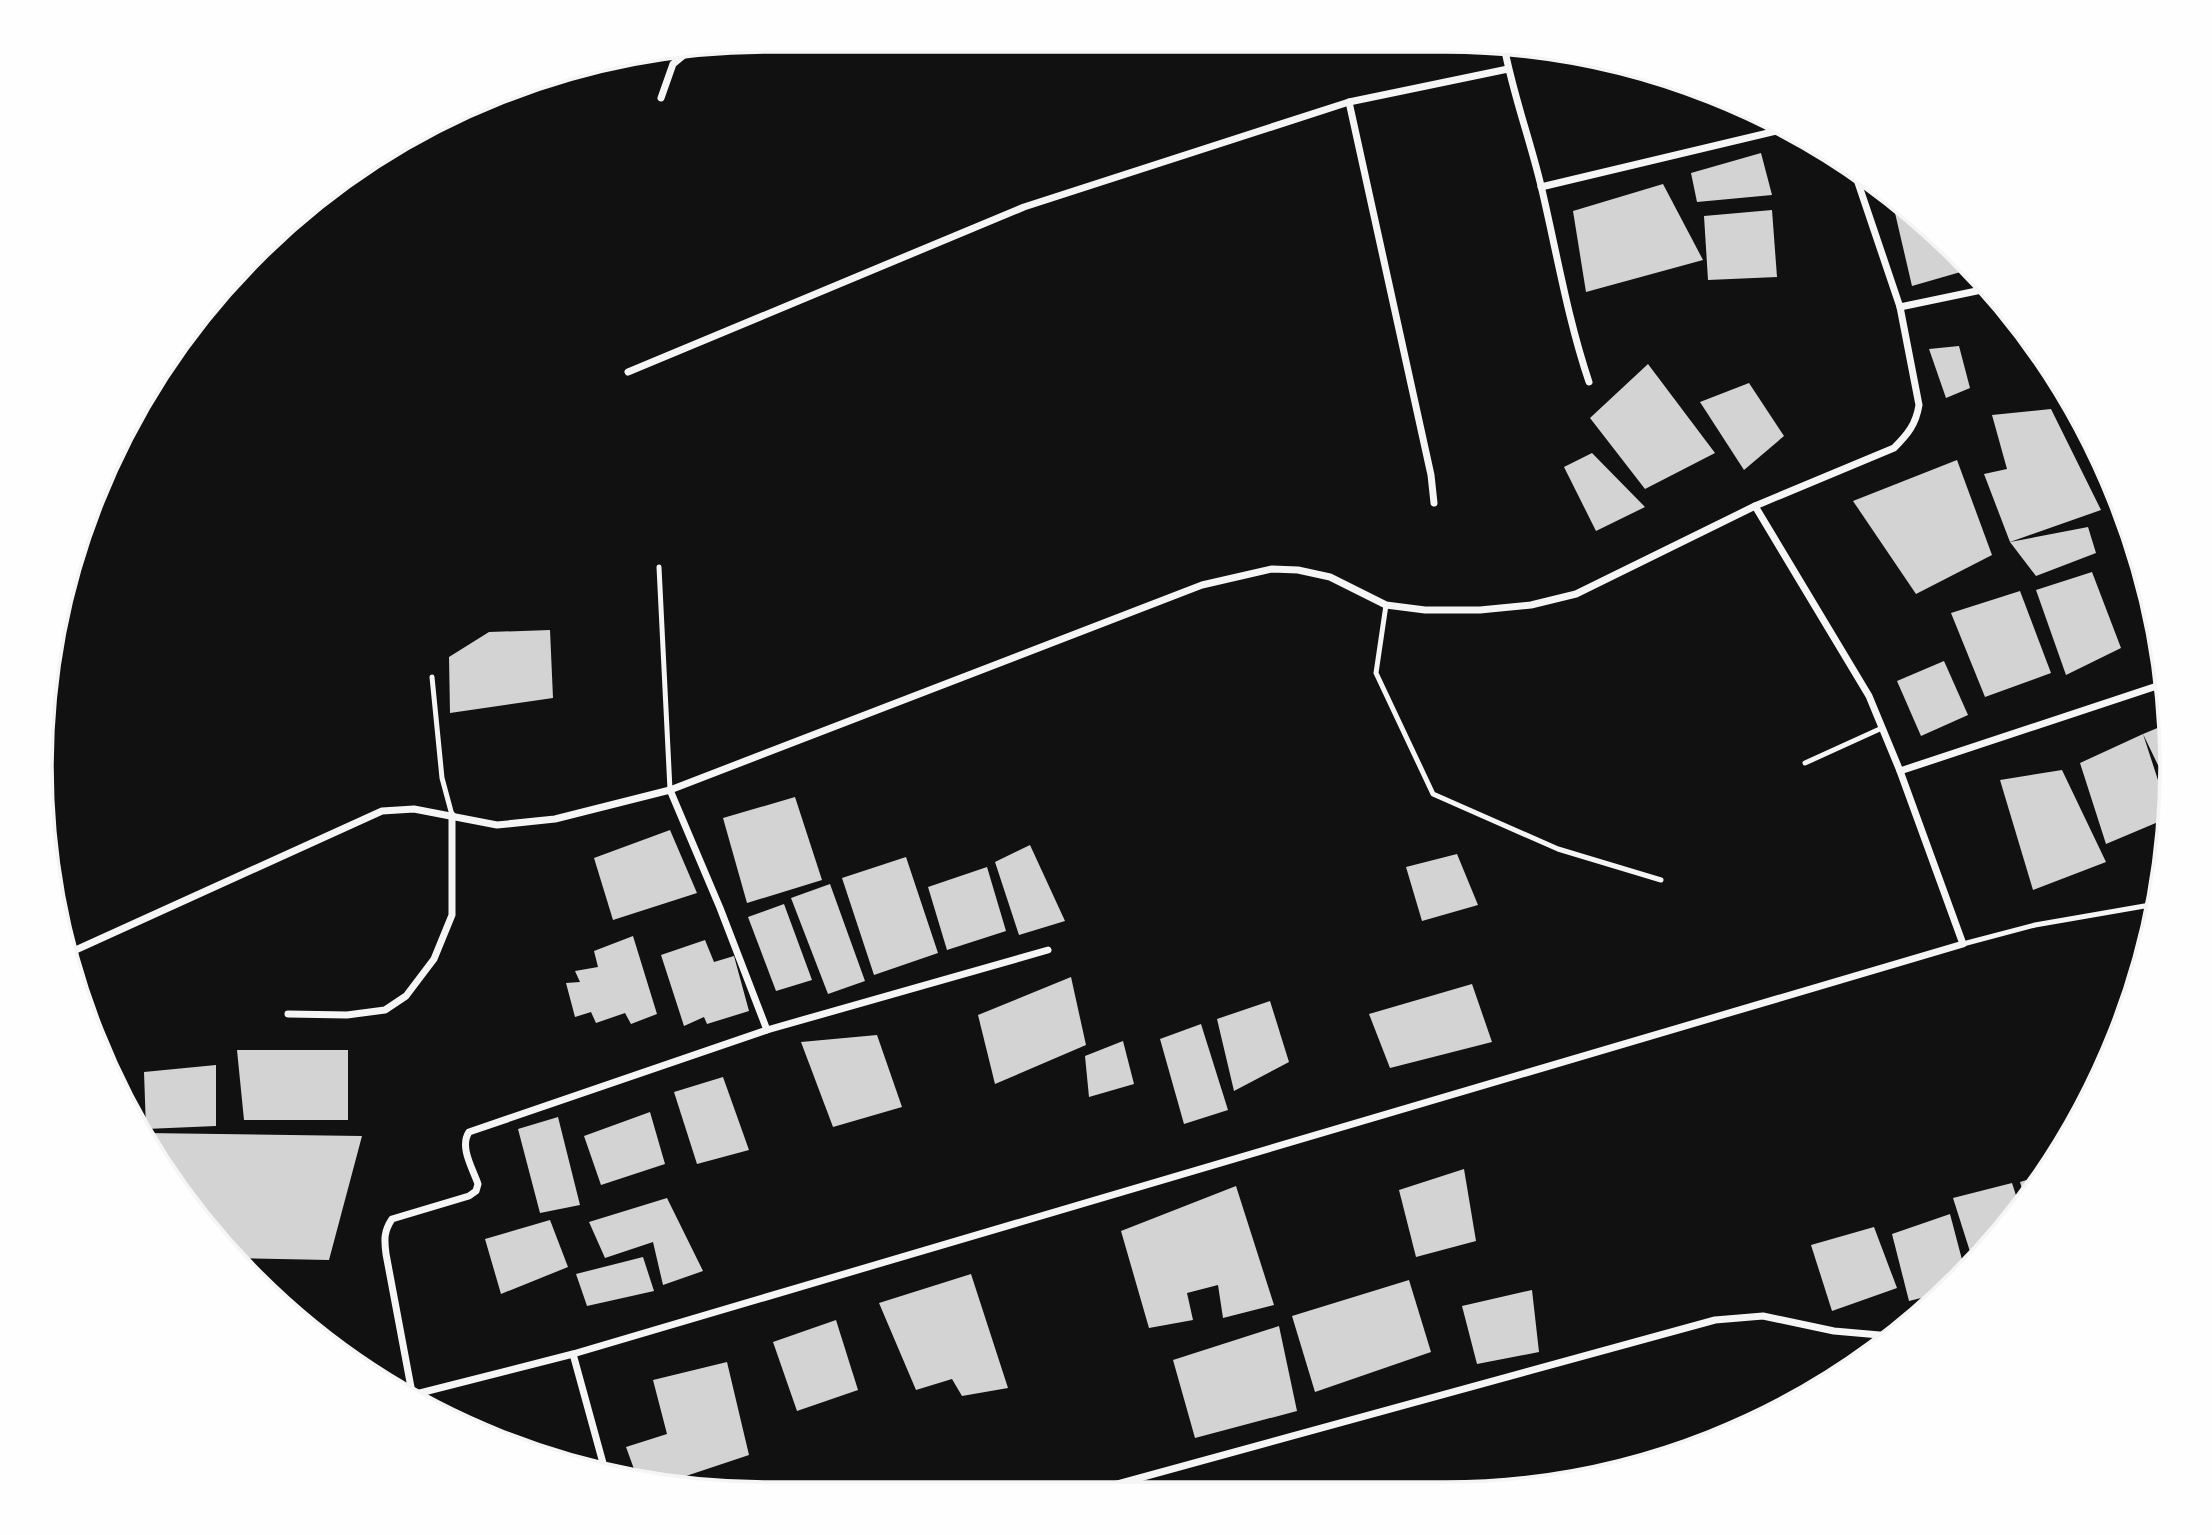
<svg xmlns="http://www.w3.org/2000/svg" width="2212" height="1535" font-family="'Open Sans',sans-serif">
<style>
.building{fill:#d3d3d3}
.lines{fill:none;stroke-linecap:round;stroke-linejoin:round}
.service{stroke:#f5f5f5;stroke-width:5}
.minor{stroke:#f5f5f5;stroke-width:7}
.rim{fill:none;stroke:#f5f5f5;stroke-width:3.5}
</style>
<rect width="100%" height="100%" fill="#111"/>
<!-- building -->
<g class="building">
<polygon points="1761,153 1772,195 1697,202 1691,173"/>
<polygon points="1663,184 1703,260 1586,292 1573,211"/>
<polygon points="1896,199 1971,269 1912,286 1892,200"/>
<polygon points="1772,210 1777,277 1708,280 1704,216"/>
<polygon points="1959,346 1970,388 1946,398 1929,349"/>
<polygon points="1648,364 1715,453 1645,489 1590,418"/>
<polygon points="1749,383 1784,436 1744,470 1700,402"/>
<polygon points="2051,409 2101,510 2010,542 1984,474 2007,469 1992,415"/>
<polygon points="1592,453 1645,507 1596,531 1564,467"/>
<polygon points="1957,460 1992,555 1916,594 1853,501"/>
<polygon points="2107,476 2133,533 2134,538 2125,542 2099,479"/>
<polygon points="2088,527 2096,553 2036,576 2010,542"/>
<polygon points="2092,572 2121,648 2066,675 2036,590"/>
<polygon points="2020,591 2051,673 1985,697 1951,613"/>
<polygon points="550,630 553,698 450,713 449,657 489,632"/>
<polygon points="1944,661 1968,715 1921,736 1897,681"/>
<polygon points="2167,724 2169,788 2143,734 2170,817 2106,844 2080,763 2143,734"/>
<polygon points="2062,770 2106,862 2033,890 2000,780"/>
<polygon points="795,797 822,880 747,903 723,818"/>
<polygon points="670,830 697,893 613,920 594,858"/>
<polygon points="1030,845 1065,921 1019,935 995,862"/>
<polygon points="1457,854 1478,905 1422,921 1406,867"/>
<polygon points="906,857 938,953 874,975 842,878"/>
<polygon points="987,867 1006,931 947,950 928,887"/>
<polygon points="830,884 865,981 828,994 791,898"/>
<polygon points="52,892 65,927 61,929 54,909"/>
<polygon points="784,904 812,980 776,991 748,917"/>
<polygon points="633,936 657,1014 631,1024 625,1013 596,1023 591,1012 575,1017 566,983 580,982 575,971 598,967 594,951"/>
<polygon points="705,940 714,962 734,956 749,1011 707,1024 704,1017 684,1026 661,955"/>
<polygon points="1071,977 1086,1045 995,1084 978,1015"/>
<polygon points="1472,984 1492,1042 1390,1068 1369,1014"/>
<polygon points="1270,1001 1289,1062 1234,1091 1217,1019"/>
<polygon points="1201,1024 1228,1110 1184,1124 1160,1039"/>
<polygon points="877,1035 902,1107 833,1127 801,1042"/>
<polygon points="1123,1041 1134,1084 1089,1097 1085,1056"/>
<polygon points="237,1050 348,1050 348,1120 244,1120"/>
<polygon points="216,1065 216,1126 146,1129 144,1072"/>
<polygon points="723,1077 749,1150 697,1164 674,1092"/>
<polygon points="650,1112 665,1164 601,1185 584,1136"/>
<polygon points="558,1117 580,1205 540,1213 518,1129"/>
<polygon points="145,1133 362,1136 329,1260 232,1258 221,1247"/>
<polygon points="1464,1169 1476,1241 1416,1257 1399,1190"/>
<polygon points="2043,1175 2038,1183 2026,1203 2020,1182"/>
<polygon points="2012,1183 2021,1211 1973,1261 1953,1198"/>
<polygon points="1236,1186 1274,1305 1223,1318 1218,1285 1187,1293 1193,1320 1149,1328 1121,1231"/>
<polygon points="667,1198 703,1271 663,1285 653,1242 605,1258 589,1222"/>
<polygon points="1950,1214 1965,1271 1945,1292 1909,1301 1892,1234"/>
<polygon points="550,1220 568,1267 501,1294 485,1239"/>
<polygon points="1874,1227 1897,1288 1832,1311 1811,1245"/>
<polygon points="643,1257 654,1291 587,1306 576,1274"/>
<polygon points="971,1274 1008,1388 962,1396 952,1379 916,1390 879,1303"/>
<polygon points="1409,1280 1431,1352 1315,1392 1292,1316"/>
<polygon points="1532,1290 1539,1352 1477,1364 1462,1306"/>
<polygon points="836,1320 858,1390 797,1411 773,1342"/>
<polygon points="1279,1326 1297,1411 1195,1438 1173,1360"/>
<polygon points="727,1362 749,1455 662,1484 638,1480 626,1447 667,1434 653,1380"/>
<polygon points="1384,1485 1386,1489 1367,1489 1366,1488"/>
</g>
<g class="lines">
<!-- service -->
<g class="service">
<polyline points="659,567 670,790"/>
<polyline points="1386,605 1376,673 1433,794 1558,849 1661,880"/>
<polyline points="432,677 442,778 452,815"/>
<polyline points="1805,763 1882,728"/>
<polyline points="1963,944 2035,925 2156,904"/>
</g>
<!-- minor -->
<g class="minor">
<path d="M1504,46c9,49 27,96 38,144 15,64 26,130 47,192"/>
<polyline points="661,98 673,64 690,50"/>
<polyline points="1349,102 1431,475 1434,503"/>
<polyline points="1541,187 1789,128"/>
<polyline points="1900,307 1991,288"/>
<polyline points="628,372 1024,207 1349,102 1508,69"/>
<polyline points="1900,771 2166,683"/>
<polyline points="670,790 720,908 767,1030"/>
<path d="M69,953l313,-142 32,-2 83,16 58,-6 115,-29 532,-205 70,-16 26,1 32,7 56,28 39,5h55l51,-5 45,-11 179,-88 139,-58c14,-14 22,-24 25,-43l-19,-98 -47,-139"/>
<polyline points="288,1014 347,1015 385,1010 406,996 434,959 452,915 452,815"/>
<polyline points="573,1354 606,1474"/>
<polyline points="412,1395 573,1354 1963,944 1900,771 1869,696 1755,506"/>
<path d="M413,1398l-27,-144c-2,-15 -2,-23 6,-35l77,-23 7,-5 2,-7c-5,-15 -19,-37 -9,-52l298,-102 281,-80"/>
<polyline points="1092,1491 1715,1320 1763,1316 1834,1331 1891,1336"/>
</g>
</g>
<!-- crop -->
<path d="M0 0H2212V1535H0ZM767 52H1445A715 715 0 0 1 2160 767V767A715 715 0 0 1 1445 1482H767A715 715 0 0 1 52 767V767A715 715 0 0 1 767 52Z" fill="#fefefe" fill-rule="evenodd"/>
<path class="rim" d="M767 52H1445A715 715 0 0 1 2160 767V767A715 715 0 0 1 1445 1482H767A715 715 0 0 1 52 767V767A715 715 0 0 1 767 52Z"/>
</svg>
